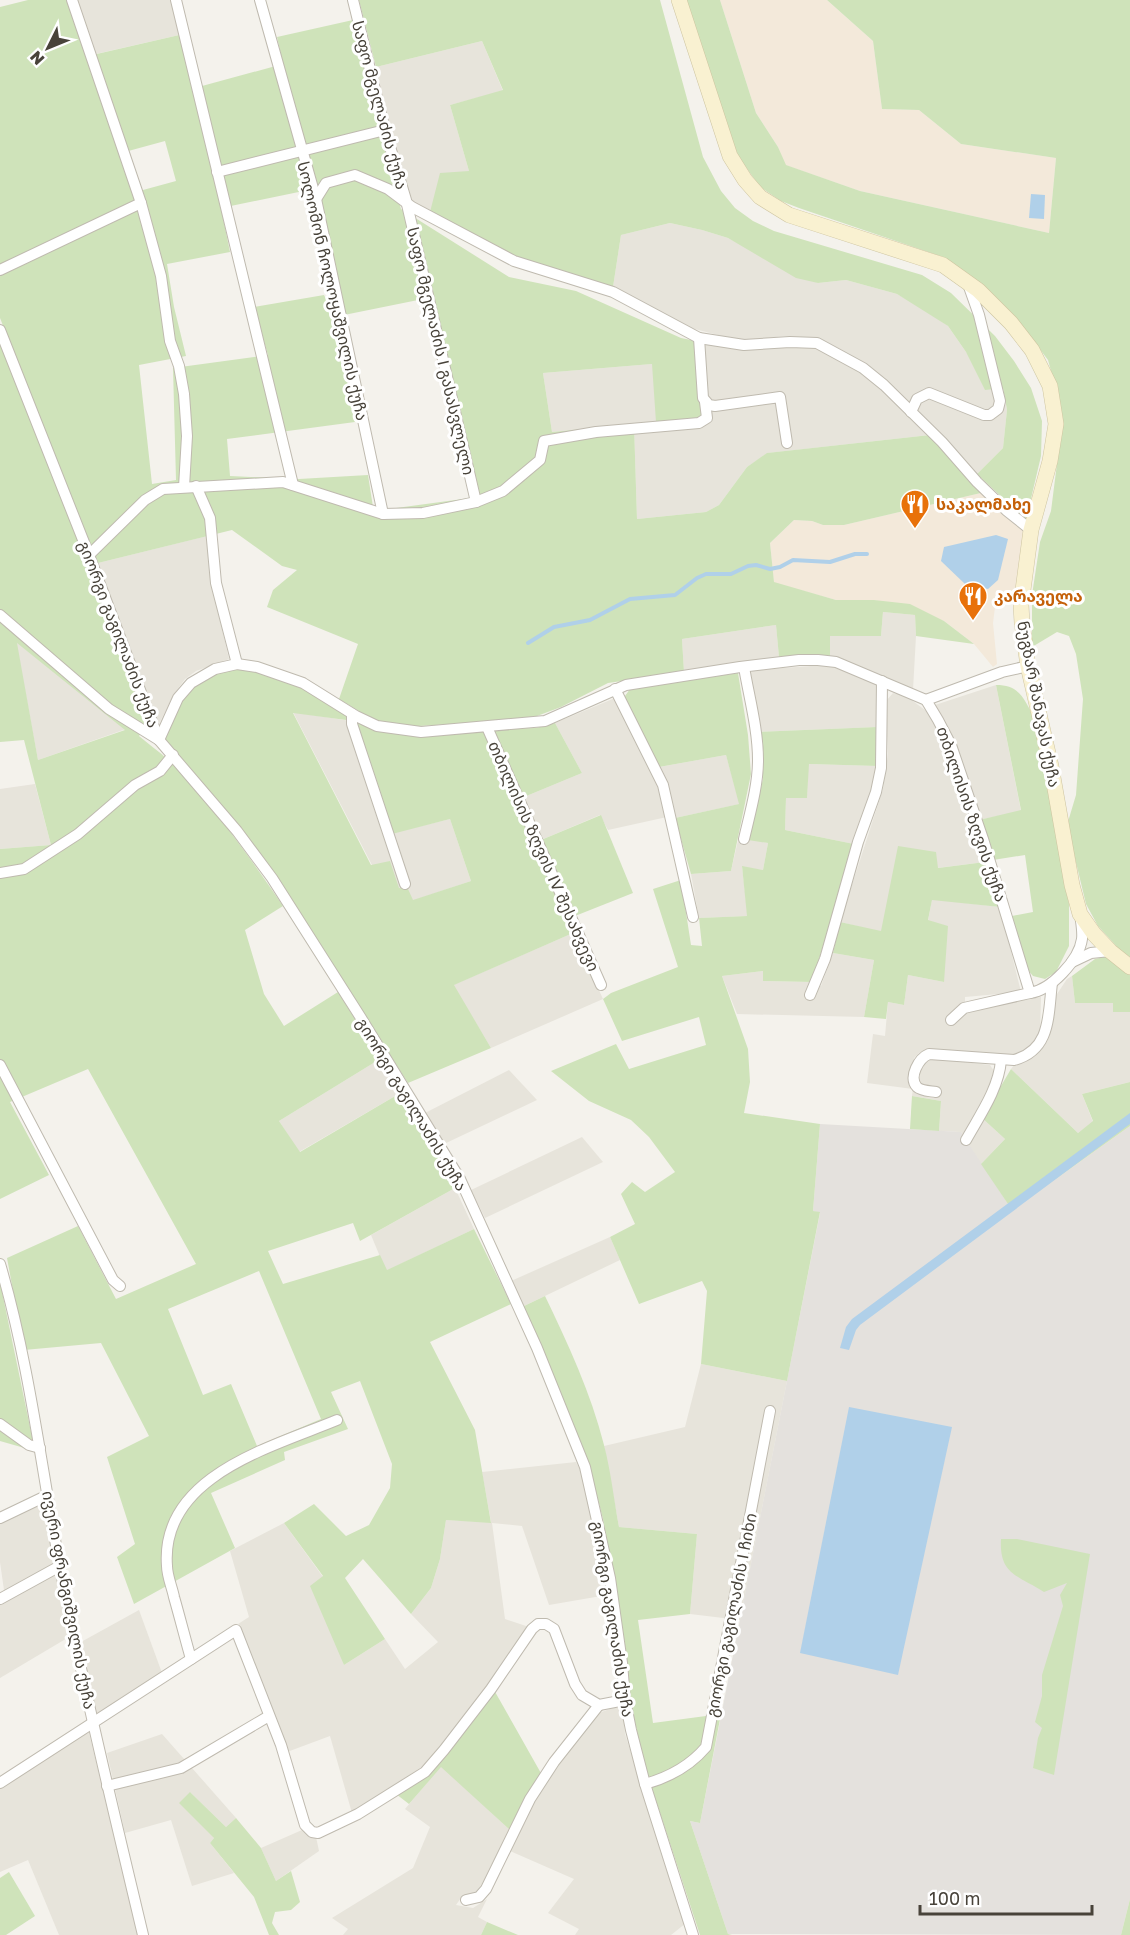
<svg xmlns="http://www.w3.org/2000/svg" width="1130" height="1935" font-family="'Golos Text','Noto Sans Georgian',sans-serif">
<style>
.residential{fill:#e7e4db}
.commercial{fill:#f3e9da}
.industrial{fill:#e4e1dd}
.green{fill:#cfe3ba;fill-rule:evenodd}
.water{fill:#b0d0e9}
.lines{fill:none;stroke-linecap:round;stroke-linejoin:round}
.stream{stroke:#b0d0e9;stroke-width:4}
.minor-casing{stroke:#bfbaaf;stroke-width:12}
.secondary-casing{stroke:#cec5a1;stroke-width:16}
.minor{stroke:#fff;stroke-width:10}
.secondary{stroke:#f9f1d1;stroke-width:15}
.labels{text-anchor:middle;dominant-baseline:central;stroke-width:6;stroke-linejoin:round;paint-order:stroke}
.street-label{font-size:16px;fill:#48433a;stroke:#fff}
.food-label{font-size:16px;font-weight:bold;fill:#c56008;stroke:#fff;text-anchor:start}
</style>
<rect width="100%" height="100%" fill="#f4f2ec"/>
<!-- residential -->
<g class="residential">
<polygon points="69,0 179,0 188,33 87,56"/>
<polygon points="482,41 503,91 450,105 469,171 430,212 412,205 407,197 376,67"/>
<polygon points="670,223 702,230 728,238 818,283 846,280 897,294 925,309 948,326 966,352 1002,388 1007,410 1003,448 977,474 890,385 865,364 840,349 818,338 785,336 747,340 722,336 683,326 613,287 621,235"/>
<polygon points="696,341 816,345 862,371 930,435 768,453 747,467 719,505 706,512 637,519 634,424 552,432 543,373 652,364"/>
<polygon points="207,536 212,586 229,659 196,671 185,679 174,694 158,726 98,563"/>
<polygon points="883,612 915,615 916,636 913,690 830,657 830,636 881,636"/>
<polygon points="776,625 779,657 684,672 682,639"/>
<polygon points="16,642 126,729 38,760"/>
<polygon points="825,665 847,670 877,685 877,727 759,732 750,674 753,670"/>
<polygon points="996,685 1021,811 979,820 935,705"/>
<polygon points="893,693 906,696 929,713 944,739 985,862 937,868 881,932 840,922 883,789 888,754 886,715 887,700"/>
<polygon points="615,698 658,784 667,817 608,830 600,815 541,840 524,797 582,773 555,723"/>
<polygon points="293,712 357,722 392,833 450,819 471,881 412,901 372,865"/>
<polygon points="726,755 740,804 675,818 659,767"/>
<polygon points="808,764 877,766 873,790 854,844 785,830 786,798 807,798"/>
<polygon points="35,784 51,845 0,849 0,789"/>
<polygon points="739,836 768,843 763,870 742,867 748,916 699,918 691,874 731,871"/>
<polygon points="932,899 1000,907 1021,992 965,997 965,1011 1041,997 1040,1037 1036,1043 1017,1055 926,1051 919,1053 914,1058 910,1081 919,1082 921,1066 931,1058 990,1065 994,1071 993,1079 971,1123 982,1118 1005,1139 981,1164 961,1132 939,1131 941,1101 912,1096 913,1089 867,1083 873,1034 885,1036 888,1002 904,1005 908,975 944,982 928,921"/>
<polygon points="573,933 603,999 491,1048 453,985"/>
<polygon points="833,953 874,960 864,1017 737,1014 722,976 763,971 763,981 809,982 821,986"/>
<polygon points="1072,976 1075,1003 1113,1003 1114,1012 1130,1012 1130,1082 1082,1094 1093,1122 1078,1133 1011,1069 1014,1065 1040,1049 1047,1042 1050,1034 1055,997 1067,979"/>
<polygon points="380,1059 402,1092 299,1152 279,1121"/>
<polygon points="509,1070 537,1100 444,1144 425,1113"/>
<polygon points="582,1137 603,1162 485,1218 471,1190"/>
<polygon points="455,1188 474,1229 386,1271 371,1235"/>
<polygon points="610,1237 620,1260 522,1307 511,1281"/>
<polygon points="701,1364 787,1381 740,1620 690,1614 697,1534 619,1527 604,1446 685,1427"/>
<polygon points="576,1462 583,1476 607,1595 549,1605 522,1526 492,1523 505,1619 529,1627 497,1676 426,1764 352,1813 330,1736 287,1752 238,1624 249,1617 230,1551 284,1523 323,1577 344,1665 385,1639 405,1669 438,1642 411,1614 431,1588 440,1559 446,1520 491,1522 482,1472"/>
<polygon points="43,1502 69,1637 0,1678 0,1593 4,1590 0,1562 0,1524"/>
<polygon points="139,1610 162,1673 95,1717 81,1642"/>
<polygon points="612,1708 620,1708 623,1714 625,1734 686,1923 671,1935 575,1935 579,1929 548,1913 574,1879 510,1851 525,1816 547,1782 588,1725 599,1713"/>
<polygon points="89,1733 138,1935 59,1935 28,1860 0,1872 0,1788 84,1734"/>
<polygon points="162,1734 236,1818 226,1827 190,1792 214,1838 210,1843 234,1873 192,1886 171,1820 125,1833 107,1753"/>
<polygon points="441,1766 511,1831 488,1875 477,1891 471,1896 463,1895 456,1905 473,1908 487,1899 478,1917 487,1922 481,1935 343,1935 348,1929 332,1918 413,1868 430,1827 405,1809"/>
<polygon points="302,1830 310,1836 316,1837 319,1851 276,1881 261,1848"/>
</g>
<!-- commercial -->
<g class="commercial">
<polygon points="720,0 827,0 873,41 882,109 919,110 961,144 1056,158 1049,233 860,191 785,165 778,147 756,113"/>
<polygon points="985,492 1023,527 1025,536 1015,595 1001,601 995,607 993,623 997,664 993,667 974,644 944,621 874,600 836,600 774,583 770,543 794,520 812,521 823,525 844,525"/>
</g>
<!-- industrial -->
<polygon class="industrial" points="820,1124 961,1132 1012,1210 1130,1126 1130,1899 1121,1935 728,1934 690,1821 700,1823 820,1213 813,1211"/>
<!-- green -->
<g class="green">
<path d="M28,0h42l18,56 100,-23 14,53 81,-22 -6,-27 76,-17 48,189 108,68 67,14 105,47 15,3 6,76 -46,5 -4,-58 -109,9 9,59 82,-8 3,95 69,-7 13,-7 28,-38 20,-14 163,-18 55,57 -141,33h-21l-11,-4 -18,-1 -24,23 4,39 62,18h38l36,4 34,17 30,23 -58,-8 -1,-21 -32,-3 -2,24h-51v21h-51l-3,-32 -94,14 2,33 -76,11 -47,24 -24,9 -22,4 -112,7 -26,-5 -38,-23 19,-55 -91,-37 6,-17 24,-20 -15,-4 -50,-36 -134,33 -98,-245v-311zM165,141l11,40 -44,12 -11,-40zM318,188l26,127 79,-16 47,199 -81,11 -16,-2 -5,-32 -69,4 -69,-3 -3,-37 128,-17 -20,-105 -11,-22 -70,12 14,48 -95,13 3,112 -24,4 -13,-119 47,-9 -12,-49 -7,-43 63,-12 -9,-44z"/>
<polygon points="359,0 660,0 703,157 721,191 735,208 753,221 774,231 922,275 951,293 995,336 1014,361 1031,388 1042,421 1041,456 1026,520 977,474 1003,448 1007,410 1003,388 985,390 966,352 948,326 897,294 846,280 818,283 796,278 728,238 702,230 670,223 621,235 613,287 514,256 430,212 440,173 469,171 450,105 503,90 482,41 376,67"/>
<polygon points="684,0 720,0 756,113 778,147 786,165 860,191 1049,233 1056,158 961,144 919,110 882,109 873,41 827,0 1130,0 1130,957 1120,950 1098,926 1086,904 1067,825 1076,795 1083,699 1076,654 1069,636 1057,632 1032,647 1032,595 1040,542 1051,511 1060,440 1059,400 1048,360 1027,332 943,257 799,208 781,201 760,187 738,156"/>
<path d="M0,342l92,226 56,155 -9,13c9,8 20,15 29,24 44,43 80,95 115,146l-38,24 19,64 20,32 54,-34 42,67 -101,62 21,31 102,-60 53,96 -95,53 -7,-18 -85,28 15,33 97,-29 7,15 87,-41 37,75 -81,38 45,88 16,93 -45,-3 -6,39 -9,29 -20,26 -48,-55 -18,19 40,61 -41,26 -34,-79 13,-10 -39,-53 30,-19 32,32 23,-11 21,-37 2,-24 -32,-83 -29,11 17,37 -64,23 1,8 -74,33 24,55 -101,56 -17,-47 18,-13 -28,-87 42,-21 -48,-93 -77,7 -17,-92 71,-32 38,73 80,-35 -108,-195 -78,33 39,73 -49,24v-350l51,-4 -27,-105 -24,2zM17,643l108,87 -87,30zM259,1271l62,148 -64,27 -26,-62 -28,11 -35,-86z"/>
<path d="M236,667l31,8 36,12 44,28 -1,5 -53,-7 78,152 19,-4 9,27 9,1 5,11 58,-19 -21,-62 -58,15 -35,-112 31,11 26,3 67,-6 4,2 88,201 -119,52 37,63 -83,35 -133,-207 -111,-138c8,-16 16,-42 32,-54 11,-8 26,-12 40,-17z"/>
<polygon points="738,673 748,735 751,774 731,871 691,874 675,818 739,804 726,755 659,767 625,702 625,696 630,689"/>
<path d="M996,685c25,0 28,15 39,34l34,185v42l-13,26 -11,7 -12,-3 -6,-7 -15,-53 21,-4 -8,-57 -32,5 -14,-40 42,-10z"/>
<polygon points="555,723 582,773 524,797 494,734 496,729 536,728"/>
<polygon points="877,727 877,766 809,764 807,798 786,798 785,830 854,844 812,982 763,981 763,971 722,976 748,1049 750,1082 744,1113 820,1124 813,1211 820,1212 787,1381 701,1364 707,1291 702,1281 639,1304 610,1237 635,1224 621,1194 632,1182 645,1192 675,1172 649,1137 631,1120 589,1101 551,1071 616,1044 629,1069 706,1045 699,1017 622,1041 603,999 611,993 678,967 653,889 681,880 691,945 702,946 699,918 747,916 742,866 763,870 768,843 748,840 763,779 759,732"/>
<polygon points="601,815 633,893 575,916 541,840"/>
<polygon points="898,846 936,852 938,868 985,862 1000,907 932,900 928,920 948,926 944,982 908,975 904,1005 888,1002 886,1019 864,1017 874,960 833,953 840,922 881,931"/>
<polygon points="1104,957 1110,958 1130,974 1130,1012 1113,1012 1113,1003 1075,1003 1072,976 1095,959"/>
<polygon points="1011,1069 1078,1133 1093,1121 1082,1094 1130,1082 1130,1126 1012,1210 981,1164 1005,1139 982,1118"/>
<polygon points="912,1096 941,1101 939,1131 910,1129"/>
<polygon points="0,1282 35,1451 0,1441"/>
<path d="M545,1296c23,48 46,97 59,149 7,27 10,55 15,82l78,7 -7,80 -52,6 15,103 68,-9 -21,109 -10,-2 38,113 4,1h-32l-54,-165 -15,-65 -28,-186 -13,-51 -68,-161z"/>
<path d="M1001,1539h16l73,15 -36,221 -21,-7 5,-30 4,-10 -7,-6 7,-26v-21l21,-69 -3,-11 7,-12 -23,9c-26,-17 -45,-17 -43,-53z"/>
<polygon points="494,1690 542,1775 511,1831 441,1767 409,1804 396,1794 426,1773"/>
<polygon points="190,1792 226,1827 236,1818 261,1848 276,1881 291,1871 300,1902 291,1910 275,1912 272,1923 279,1935 269,1935 254,1897 210,1843 214,1838 179,1803"/>
<polygon points="9,1872 35,1916 6,1935 0,1935 0,1878"/>
<polygon points="1130,1899 1130,1935 1121,1935"/>
<polygon points="487,1922 518,1935 481,1935"/>
</g>
<!-- water -->
<g class="water">
<polygon points="1031,194 1045,195 1044,219 1029,218"/>
<polygon points="996,535 1008,539 998,580 988,589 965,584 941,561 944,547"/>
<polygon points="1130,1113 1130,1124 860,1325 856,1330 849,1350 840,1348 846,1327 852,1319"/>
<polygon points="849,1407 952,1427 898,1675 800,1653"/>
</g>
<g class="lines">
<!-- stream -->
<polyline class="stream" points="528,643 554,627 590,620 630,599 675,595 697,578 706,574 731,574 748,566 756,565 770,569 780,567 793,560 830,562 855,554 867,554"/>
<!-- minor casing -->
<g class="minor-casing">
<g id="minor">
<polyline points="72,0 141,203 161,276 170,341 179,366 184,394 187,436 184,487"/>
<polyline points="176,0 293,485"/>
<polyline points="260,0 316,199 383,514"/>
<polyline points="353,0 385,130 406,200 476,502"/>
<polyline points="217,172 385,130"/>
<polyline points="316,199 326,183 355,175 388,189 412,207 514,261 613,292 699,338 744,345 790,342 817,343 863,368 884,385 942,442 977,482 1006,510 1031,530"/>
<polyline points="0,270 141,203"/>
<polyline points="0,330 89,555 159,740 237,831 272,878 361,1018 460,1179 537,1348 585,1467 610,1578 622,1663 625,1700 631,1730 645,1784 693,1935"/>
<polyline points="699,338 703,398 709,405 715,406 780,397 787,443"/>
<polyline points="911,412 917,399 929,393 984,415 990,415 998,409 1000,401 979,315 967,281"/>
<polyline points="196,486 210,518 216,583 237,664"/>
<polyline points="89,555 145,500 163,489 283,482 383,514 423,513 476,502 503,491 540,460 544,441 596,432 699,423 707,418 705,402"/>
<path d="M0,615l109,94 50,31 19,-42 13,-15 24,-14 22,-5 20,3 46,16 53,33 21,10 44,6 124,-11 81,-36 114,-18 59,-7h19l18,2 90,38 12,20 13,25 32,94 47,154c21,-3 49,-33 52,-54 1,-8 -1,-17 -2,-25"/>
<path d="M744,667c5,30 14,62 14,93 0,26 -8,53 -14,79"/>
<polyline points="615,689 663,785 693,917"/>
<polyline points="926,700 1002,672 1028,666"/>
<polyline points="352,714 352,724 405,884"/>
<polyline points="487,727 601,985"/>
<polyline points="0,873 24,869 78,834 135,785 160,771 173,755"/>
<polyline points="1072,962 1091,953 1110,951"/>
<polyline points="810,995 825,959 858,842 876,792 881,768 882,681"/>
<polyline points="951,1020 964,1008 1030,993"/>
<polyline points="0,1065 113,1280 120,1286"/>
<path d="M936,1092c-6,-1 -15,-1 -19,-5 -9,-10 2,-29 12,-33l85,6c37,-10 34,-44 38,-77"/>
<path d="M966,1140c14,-25 33,-52 35,-80"/>
<path d="M0,1264c29,98 41,202 60,303 24,123 54,246 83,368"/>
<polyline points="0,1424 29,1445 40,1448"/>
<polyline points="0,1518 48,1495"/>
<polyline points="0,1599 60,1566"/>
<path d="M191,1659c-6,-21 -11,-41 -17,-62 -2,-10 -7,-21 -7,-31 -7,-90 105,-119 170,-146"/>
<polyline points="0,1783 236,1630 281,1745 305,1825 312,1832 318,1833 358,1814 425,1772 444,1750 491,1689 532,1629 538,1624 546,1624 554,1629 575,1684 582,1695 599,1705 625,1700"/>
<path d="M645,1784c25,-7 45,-18 61,-37l64,-336"/>
<polyline points="107,1786 181,1768 269,1716"/>
<polyline points="466,1900 479,1897 486,1889 530,1799 554,1762 599,1705"/>
</g>
</g>
<!-- secondary casing -->
<g class="secondary-casing">
<polyline id="secondary" points="679,0 730,156 745,180 760,197 789,215 943,265 978,290 1011,323 1032,350 1050,386 1056,424 1050,461 1031,530 1021,605 1022,623 1028,666 1051,766 1072,885 1080,914 1094,934 1110,951 1130,967"/>
</g>
<!-- minor -->
<use href="#minor" class="minor"/>
<!-- secondary -->
<use href="#secondary" class="secondary"/>
</g>
<!-- icons -->
<defs>
<g id="restaurant-pin" transform="scale(1.5)"><path d="M0 17L-7.5 6A9.5 9.5 0 1 1 7.5 6Z" fill="#e8710a" stroke="#fff"/><path d="M-5-6h1v4h1v-4h1v4h1v-4h1v5L-1.5 .5V6h-2V.5L-5-1ZM5-6V6H3V1.5H1.5Q1.5-4 5-6Z" fill="#fff"/></g>
</defs>
<g fill-rule="evenodd">
<use href="#restaurant-pin" x="915" y="504"/>
<use href="#restaurant-pin" x="973" y="596"/>
</g>
<g class="labels">
<!-- street labels -->
<g class="street-label">
<text transform="translate(380 105) rotate(75)">საფო მგელაძის ქუჩა</text>
<text transform="translate(333 291) rotate(77)">სოლომონ ჩოლოყაშვილის ქუჩა</text>
<text transform="translate(441 351) rotate(77)">საფო მგელაძის I გასასვლელი</text>
<text transform="translate(119 634) rotate(69)">გიორგი გაგილაძის ქუჩა</text>
<text transform="translate(1039 704) rotate(79)">ნუგზარ შანავას ქუჩა</text>
<text transform="translate(972 814) rotate(71)">თბილისის ზღვის ქუჩა</text>
<text transform="translate(544 856) rotate(66)">თბილისის ზღვის IV შესახვევი</text>
<text transform="translate(412 1104) rotate(59)">გიორგი გაგილაძის ქუჩა</text>
<text transform="translate(69 1600) rotate(79)">ივერი ფრანგიშვილის ქუჩა</text>
<text transform="translate(731 1615) rotate(-79)">გიორგი გაგილაძის I ჩიხი</text>
<text transform="translate(613 1619) rotate(81)">გიორგი გაგილაძის ქუჩა</text>
</g>
<!-- food labels -->
<g class="food-label">
<text x="936" y="504">საკალმახე</text>
<text x="994" y="596">კარაველა</text>
</g>
</g>
<!-- north arrow -->
<g transform="translate(48 48) rotate(227)" stroke="#ffffff" stroke-width="4.5" paint-order="stroke">
<path d="M0-4.5L10 22L0 15L-10 22Z" fill="#48433a"/>
<text y="-9" font-size="16" font-weight="bold" text-anchor="middle" fill="#48433a">N</text>
</g>
<!-- scale -->
<path d="M920 1905v9h172v-9" fill="none" stroke="#48433a" stroke-width="3"/>
<text x="929" y="1905" font-size="18" fill="#48433a" stroke="#ffffff" stroke-width="4.5" paint-order="stroke">100 m</text>
</svg>
